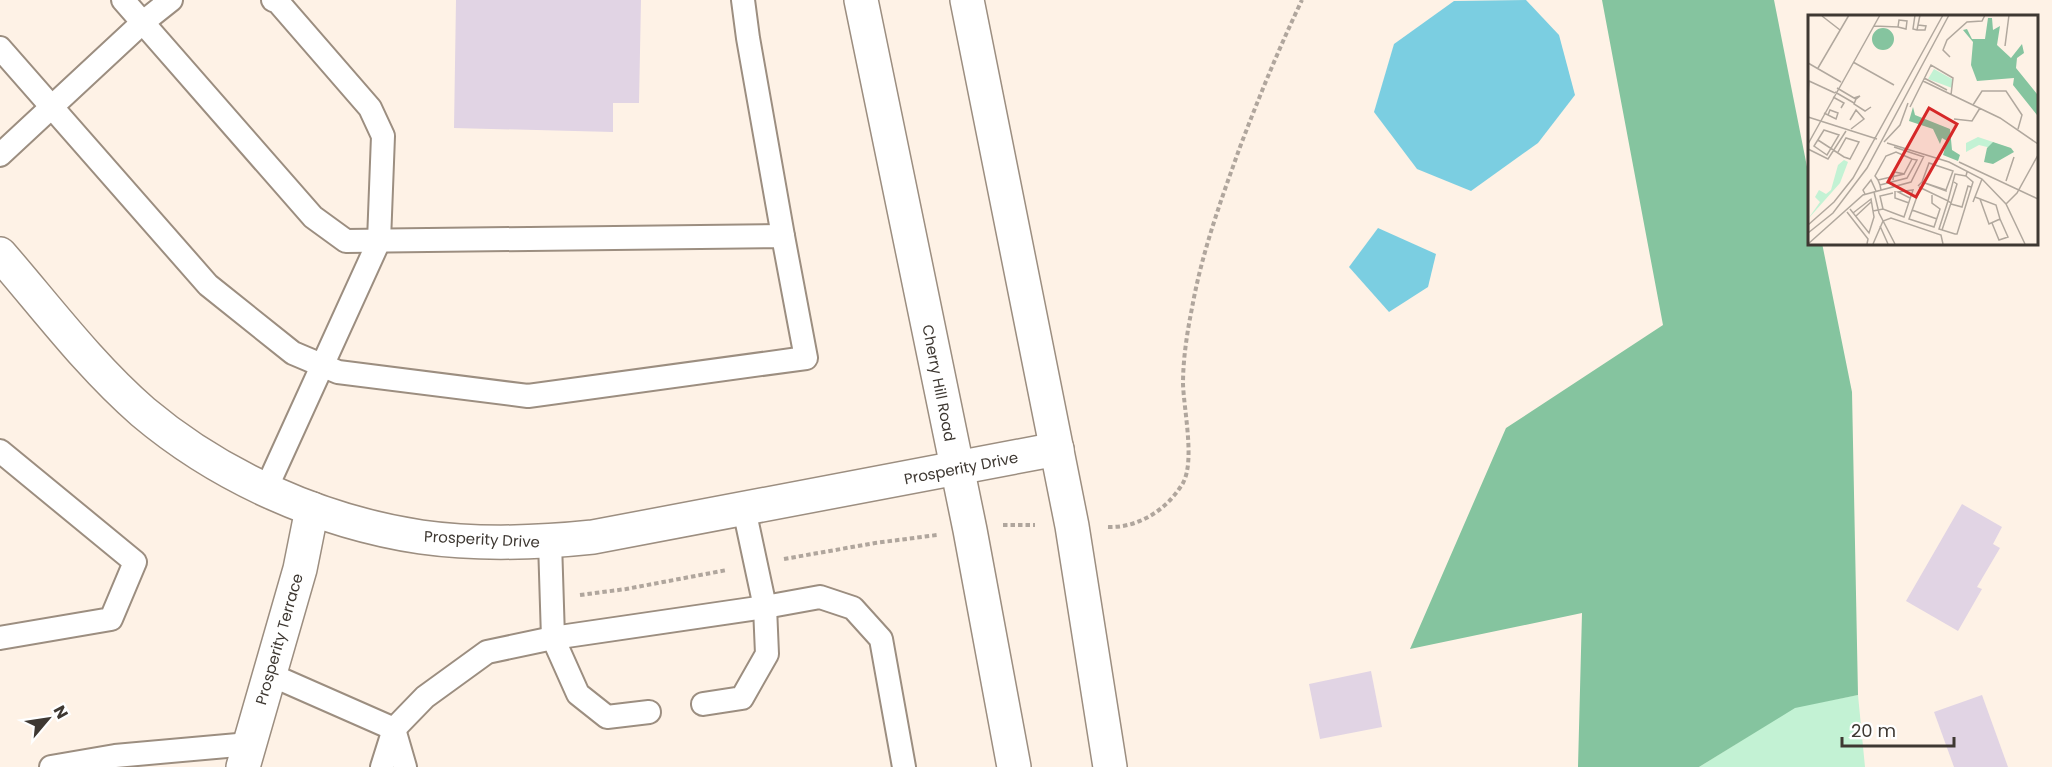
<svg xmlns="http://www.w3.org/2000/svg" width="2052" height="767" font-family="Poppins,sans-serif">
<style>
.green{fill:#c3f2d4}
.forest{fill:#85c49f}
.water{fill:#7bcee1}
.building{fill:#e1d4e4}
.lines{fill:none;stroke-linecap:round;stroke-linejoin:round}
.lane-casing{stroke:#9c8e80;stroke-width:26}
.street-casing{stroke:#9c8e80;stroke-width:36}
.secondary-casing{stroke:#9c8e80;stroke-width:36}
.primary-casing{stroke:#9c8e80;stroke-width:36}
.path{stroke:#b0a69d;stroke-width:4;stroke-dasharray:4.5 3;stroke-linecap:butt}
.lane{stroke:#fff;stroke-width:22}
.street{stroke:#fff;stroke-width:33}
.secondary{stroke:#fff;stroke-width:33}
.primary{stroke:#fff;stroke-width:33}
.labels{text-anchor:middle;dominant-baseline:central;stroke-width:4.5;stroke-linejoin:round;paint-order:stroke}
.street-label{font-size:15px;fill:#3e3832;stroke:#fff}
.inset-road{fill:none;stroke:#b1a89e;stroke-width:1.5}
.view{fill:#d62828;fill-opacity:0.15;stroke:#d62828;stroke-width:3}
.inset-edge{fill:none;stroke:#3e3832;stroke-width:3}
</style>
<rect width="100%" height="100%" fill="#fef2e6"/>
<!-- green -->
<polygon class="green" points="1858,695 1865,767 1699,767 1795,707"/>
<!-- forest -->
<polygon class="forest" points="1602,0 1774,0 1809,177 1809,243 1822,243 1852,392 1858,695 1795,708 1699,767 1578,767 1582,613 1410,649 1506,428 1663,325"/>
<!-- water -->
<g class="water">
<polygon points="1526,0 1559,35 1575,95 1538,143 1471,191 1417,169 1374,112 1394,44 1454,1"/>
<polygon points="1378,228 1436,254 1428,287 1389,312 1349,267"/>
</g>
<!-- building -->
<g class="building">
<polygon points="456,0 641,0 639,103 613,103 613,132 454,128"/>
<polygon points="1962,504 2002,527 1993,544 2000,548 1977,587 1982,589 1958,631 1906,601"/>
<polygon points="1371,671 1382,727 1320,739 1309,684"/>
<polygon points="1982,695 2008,767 1954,767 1934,712"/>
</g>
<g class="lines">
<!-- lane casing -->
<g class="lane-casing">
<g id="lane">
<polyline points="743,0 748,38 783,236"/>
<polyline points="0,48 208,285 293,353 338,372 528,396 806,358 783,236 346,241 313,217 123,0"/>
<polyline points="0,155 142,23 171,0"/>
<polyline points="0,451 135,562 111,619 0,638"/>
<polyline points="266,489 379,241 383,136 370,108 278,2 273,0"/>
<polyline points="550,542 553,638 578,694 607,717 649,712"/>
<polyline points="269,674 394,729 405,767"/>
<polyline points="703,704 742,698 767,654 765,607 744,509"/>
<polyline points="51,767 115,756 249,744"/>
<polyline points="382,767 394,729 425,697 487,652 553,638 765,607 820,597 853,608 881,639 904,767"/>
</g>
</g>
<!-- street casing -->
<g class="street-casing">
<polyline id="street" points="243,767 300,569 312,509"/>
</g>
<!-- secondary casing -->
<g class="secondary-casing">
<path id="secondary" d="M0,254c46,53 89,111 143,158 77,65 178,110 278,125 57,8 115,6 172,0l464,-88"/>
</g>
<!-- primary casing -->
<g class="primary-casing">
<g id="primary">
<polyline points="861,0 970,530 1014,767"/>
<polyline points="967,0 1072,526 1110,767"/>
</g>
</g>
<!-- path -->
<g class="path">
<polyline points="1003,525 1035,525"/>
<path d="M1108,527c30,1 59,-17 75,-44 12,-22 1,-72 0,-99 0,-25 4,-51 9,-76 10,-56 29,-108 48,-161 19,-50 39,-99 62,-147"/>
<polyline points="784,559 875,543 937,535"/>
<polyline points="580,595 626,589 727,570"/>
</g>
<!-- lane -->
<use href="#lane" class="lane"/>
<!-- street -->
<use href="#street" class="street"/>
<!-- secondary -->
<use href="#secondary" class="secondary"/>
<!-- primary -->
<use href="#primary" class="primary"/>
</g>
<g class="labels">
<!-- street labels -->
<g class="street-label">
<text transform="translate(939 383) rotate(79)">Cherry Hill Road</text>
<text transform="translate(961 468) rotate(-11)">Prosperity Drive</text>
<text transform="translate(482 539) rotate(3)">Prosperity Drive</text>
<text transform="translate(279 639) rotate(-74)">Prosperity Terrace</text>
</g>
</g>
<!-- overview -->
<g transform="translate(1808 15)">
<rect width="230" height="230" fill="#fef2e6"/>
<path d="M126,54l18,10v9l-24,-9zM170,122l15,5 -2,6 -12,-3 -13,7v-9zM36,145l4,2 -8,21 -32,36 12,-17 -5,-5 4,-7 7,4 5,-4 7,-25z" fill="#c3f2d4"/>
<path d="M180,3h4l1,12 7,-4 -3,19 14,13 11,-14 2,9 -7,5 -1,10 21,26v21l-24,-30 1,-7 -37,3 -6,-16 2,-23 -10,-12 4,-1 5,10h13zM64 24a11 11 0 1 1 22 0a11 11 0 1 1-22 0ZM105,92l2,8 35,14 2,21 8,5 -2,6 -15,-6 4,-14 -5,-3 -2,6 -7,-15 -24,-8zM185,127l18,6 3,4 -21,12 -9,-2 3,-14z" fill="#85c49f"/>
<path class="inset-road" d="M107,0l-2,14 4,1M14,1l18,14M110,10l8,1 -1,4h-8l3,-15M66,11l24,1 1,-7 8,1 -1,8 -8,-2M197,31l4,-31M142,42l-7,-7 4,-10 20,-18 15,-1 3,-6M45,47l41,23M0,48l33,19M10,53l31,-53M116,63l23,12M115,66l77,37 38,26M29,73l17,10 2,1 4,-3 -6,2M27,77l19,11M25,82l11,6 -3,5M0,84l1,-18 26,12M48,84l-2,5 11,7 6,-4M165,90l9,-14h24l16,24 -4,14M102,92l21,-42 22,13 -2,17M16,98l12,6 2,-6 -8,-3 -2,5M0,102l69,22M146,104l18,2 8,-13M42,105l6,-10 8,9 -13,10M16,115l15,5 -12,20 -13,-9zM10,125l26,17 6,2 9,-17 -13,-4 -8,14M76,127l16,-17 8,-22M79,128l62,19 33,17 24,25 19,40M0,129l72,-129M86,132l30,10M0,134l20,10 18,-28M151,147l79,37M70,165l-3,-4 11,-20 10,-4 16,7M85,165l1,-8 11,2M198,166l8,-24M72,170l27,-7 10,-18 -5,-1 -8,15 -26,6 2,5 1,5M110,171l4,-4 24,9v-1l7,-19 -24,-8 -7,19 24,8M111,172l29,14 7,-27 11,2M112,173l-11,31 25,8 6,-18 -8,-6v-8M87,176v7l14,5M66,177l5,21 16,31M57,179l-2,-4 8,-10 5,11M167,182l21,8 4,14 -11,5 -9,-25M165,187l9,-23M143,188l6,-19 -3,-2M143,189l11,3 6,-21 3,1M198,189l11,-11 21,-38M42,194l19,24 5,-16 -3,-18 -18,14M75,194l-3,-13 13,-3M104,195l25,9M65,196l10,-2 21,8 9,-27 -15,2 12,6M39,197l21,27 -1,5M48,201l15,-14M184,208l7,17 9,-3 -8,-18M0,210l26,-23 19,-24 90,-163M72,211l8,18M134,215l9,-27 -3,-2 -9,28 16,5h2l16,-52 -7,-6 1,-4M0,218l25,-20 34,-45 82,-153M0,229l55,-49 48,-13 13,-26M65,229l10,-23 8,-3 50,17 2,9"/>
<path class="view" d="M121,93l28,16 -41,73 -28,-15z"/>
<rect width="230" height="230" class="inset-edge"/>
</g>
<!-- north arrow -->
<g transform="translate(48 719) rotate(61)" stroke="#ffffff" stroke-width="4.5" paint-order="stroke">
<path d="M0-4.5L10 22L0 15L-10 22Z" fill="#3e3832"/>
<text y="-9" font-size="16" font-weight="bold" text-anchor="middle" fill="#3e3832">N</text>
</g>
<!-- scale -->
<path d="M1842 737v9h112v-9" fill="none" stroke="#3e3832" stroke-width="3"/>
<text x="1851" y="737" font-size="18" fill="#3e3832" stroke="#ffffff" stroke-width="4.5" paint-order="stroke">20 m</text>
</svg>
